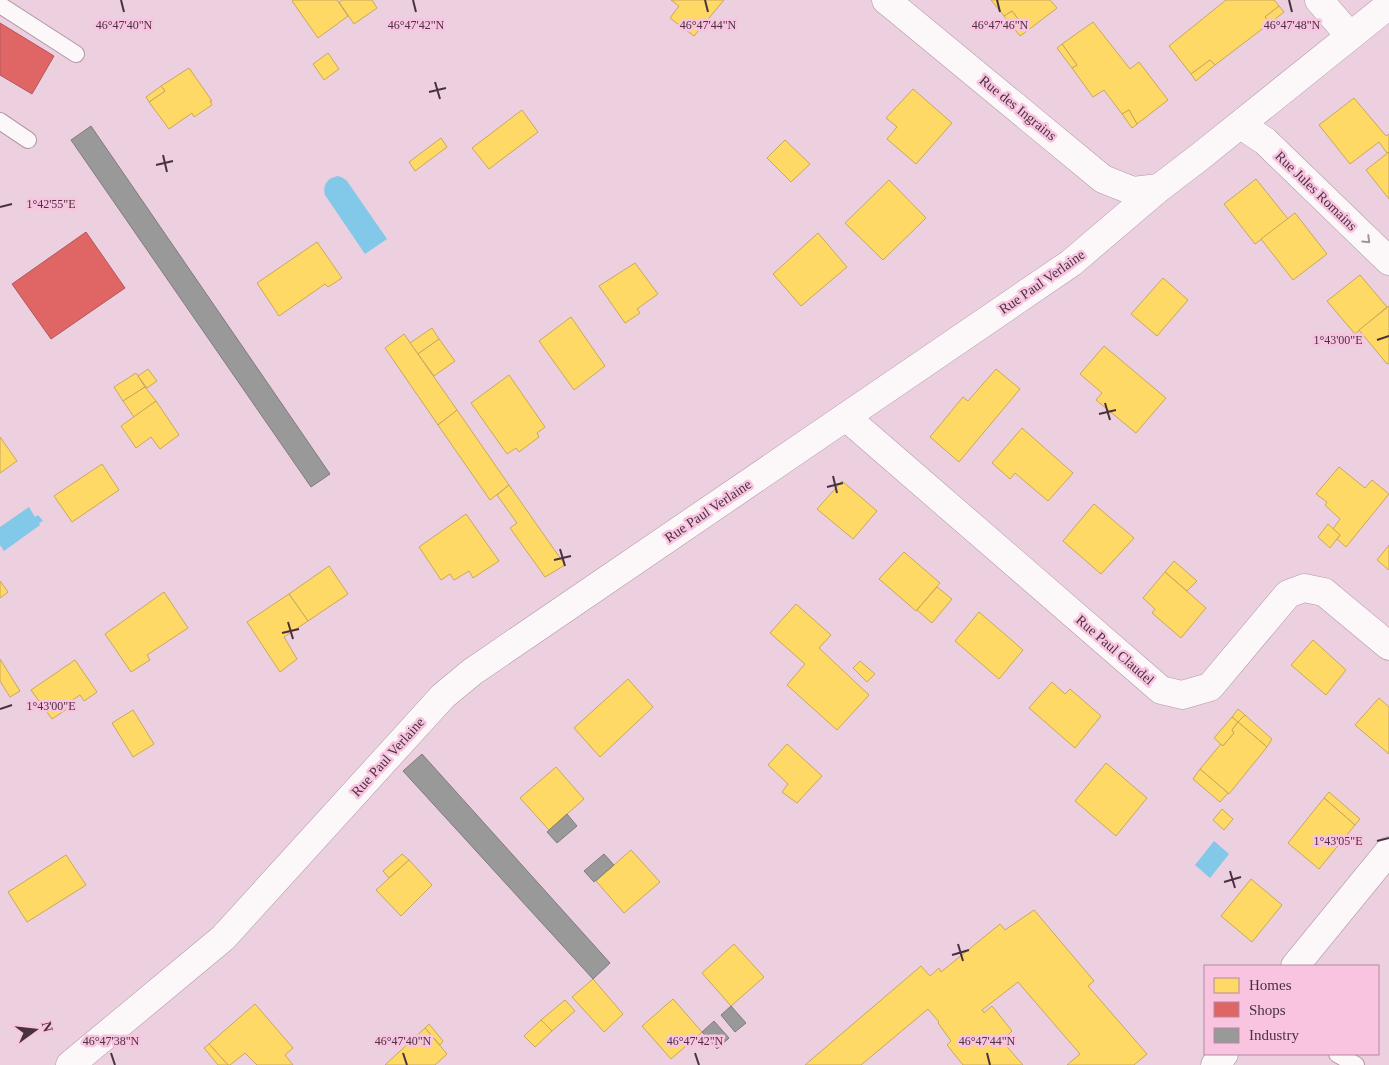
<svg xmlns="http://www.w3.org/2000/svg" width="1389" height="1065" font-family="'Times New Roman',serif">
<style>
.water{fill:#82c8e8}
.homes{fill:#ffd966;stroke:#c9a75a}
.shops{fill:#e06666;stroke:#b3565a}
.industry{fill:#999;stroke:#817a7e}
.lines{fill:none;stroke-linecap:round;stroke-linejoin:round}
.service-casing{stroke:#b098a5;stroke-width:18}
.minor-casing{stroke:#b098a5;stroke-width:29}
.service{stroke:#fcf8fa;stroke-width:16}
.minor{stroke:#fcf8fa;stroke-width:28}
.oneway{stroke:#a3949c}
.ticks{fill:none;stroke:#4a313f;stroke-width:2}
.labels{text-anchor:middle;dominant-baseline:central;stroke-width:5;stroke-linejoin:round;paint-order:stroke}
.street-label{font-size:14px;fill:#4a313f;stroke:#f8c4e0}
.ticks-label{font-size:12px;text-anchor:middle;fill:#4a313f;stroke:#f8c4e0;stroke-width:5;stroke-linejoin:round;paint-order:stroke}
</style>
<rect width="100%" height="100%" fill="#ecd0df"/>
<!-- water -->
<g class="water">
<path d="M338,176l5,2 4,3 40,58 -22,15 -40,-59c-3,-11 3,-17 13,-19z"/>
<polygon points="29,507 35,517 38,515 43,521 39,523 40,525 4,551 0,545 0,527"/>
<polygon points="1214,841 1229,854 1210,878 1195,865"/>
</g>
<!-- homes -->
<g class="homes">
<polygon points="293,0 337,0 348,16 318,38 292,1"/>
<polygon points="342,0 372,0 377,8 354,24 339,2"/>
<polygon points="671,0 724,0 694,36 670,18 679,6"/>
<polygon points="991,0 1050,0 1057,8 1027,31 1012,11 1004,16"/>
<polygon points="1226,0 1274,0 1279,6 1265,17 1270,23 1215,65 1210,60 1191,74 1169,46"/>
<polygon points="1279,6 1284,12 1270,23 1265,17"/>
<polygon points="1012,11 1027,31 1020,36 1004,16"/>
<polygon points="1093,22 1130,69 1139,62 1168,100 1137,124 1129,110 1122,114 1104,90 1093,97 1072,68 1077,65 1062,44"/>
<polygon points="1062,44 1077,65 1072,68 1057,48"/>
<polygon points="328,53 339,69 324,80 313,64"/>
<polygon points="1210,60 1215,65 1196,81 1191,74"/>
<polygon points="189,68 212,101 210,101 212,105 194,117 192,113 169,129 149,102 165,91 161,86"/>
<polygon points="161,86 165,91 149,102 146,97"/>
<polygon points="913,89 952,123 916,164 887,139 897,127 886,118"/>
<polygon points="1354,98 1386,136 1389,134 1389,152 1387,153 1379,142 1350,164 1319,125"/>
<polygon points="522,110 538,132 489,169 472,148"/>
<polygon points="1129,110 1137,124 1132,128 1122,114"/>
<polygon points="441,138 447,147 415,171 409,162"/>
<polygon points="785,140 810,164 791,182 767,158"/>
<polygon points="1389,152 1389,199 1366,170"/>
<polygon points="1256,179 1288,219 1255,244 1224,204"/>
<polygon points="889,180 926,218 883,260 845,223"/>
<polygon points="1295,213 1327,254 1293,280 1261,239"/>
<polygon points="818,233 847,267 801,306 773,274"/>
<polygon points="317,242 342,278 328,287 325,284 279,316 257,283"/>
<polygon points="635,263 658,294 637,309 640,313 625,323 599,286"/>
<polygon points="1360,275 1387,307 1355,334 1327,301"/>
<polygon points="1163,278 1188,300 1157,336 1131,314"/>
<polygon points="1389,306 1389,363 1387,364 1359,330"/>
<polygon points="571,317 605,366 574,390 539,341"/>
<polygon points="432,328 439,339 418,354 410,343"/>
<polygon points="404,334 457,410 438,425 385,348"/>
<polygon points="439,339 455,361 434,376 418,354"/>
<polygon points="1104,346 1166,398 1136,433 1096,400 1102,393 1080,374"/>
<polygon points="148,369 157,381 147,388 138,376"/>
<polygon points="996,369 1020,389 959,462 930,437 963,397 968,401"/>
<polygon points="136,373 145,387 123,401 114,387"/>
<polygon points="509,375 545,427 537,433 539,437 519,452 516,448 507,454 471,403"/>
<polygon points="145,387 156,401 134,417 123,401"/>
<polygon points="156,401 179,435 160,449 151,437 136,448 121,426"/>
<polygon points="457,410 509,485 490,500 438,425"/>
<polygon points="1022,428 1073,473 1048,501 1015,473 1010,479 992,463"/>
<polygon points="0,437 17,461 0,473"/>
<polygon points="102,464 119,490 72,522 54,496"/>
<polygon points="1339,467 1365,488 1372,480 1389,494 1346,547 1337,539 1340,535 1333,529 1340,519 1325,505 1327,502 1316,494"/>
<polygon points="842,481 877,511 853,539 817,509"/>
<polygon points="509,485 565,565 545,577 510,528 517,523 497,495"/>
<polygon points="1094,504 1134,538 1101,574 1063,541"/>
<polygon points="466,514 499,561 473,578 469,571 454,580 450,574 441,580 419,547"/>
<polygon points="1328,524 1340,535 1330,548 1318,537"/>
<polygon points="1389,545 1389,570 1377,560"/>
<polygon points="904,552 940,583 916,611 879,579"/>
<polygon points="1174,561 1197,581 1187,591 1165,572"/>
<polygon points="329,566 348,594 308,621 289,594"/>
<polygon points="1165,572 1206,608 1181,638 1152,613 1155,609 1143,598"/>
<polygon points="0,581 8,592 0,598"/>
<polygon points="937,587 952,599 932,623 917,610"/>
<polygon points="164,592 188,628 147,655 150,660 131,672 105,634"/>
<polygon points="289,594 308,621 284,637 297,659 280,672 247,622"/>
<polygon points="796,604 831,635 819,648 869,695 837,730 787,685 805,664 770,633"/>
<polygon points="979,612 1023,650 999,679 955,641"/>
<polygon points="1313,640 1346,670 1326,695 1291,665"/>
<polygon points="0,659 20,691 10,697 0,681"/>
<polygon points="75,660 97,692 84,701 80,695 71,701 73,705 52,719 31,690"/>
<polygon points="860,661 875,674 867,682 853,668"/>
<polygon points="628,679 653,707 600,757 574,728"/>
<polygon points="1052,682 1065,694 1070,689 1101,716 1075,748 1029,708"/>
<polygon points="1379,698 1389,707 1389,754 1355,725"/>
<polygon points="1238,709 1245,715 1238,722 1232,717"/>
<polygon points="133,710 154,744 133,757 112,723"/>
<polygon points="1245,715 1272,739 1267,747 1238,722"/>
<polygon points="1232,717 1238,722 1232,730 1234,733 1223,746 1214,738"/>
<polygon points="1238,722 1267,747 1229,794 1200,769 1221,744 1223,746 1234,733 1232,730"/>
<polygon points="787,744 822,776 797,803 782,792 788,784 768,765"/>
<polygon points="1106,763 1147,798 1116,836 1075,801"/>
<polygon points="556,767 584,799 549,830 520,798"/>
<polygon points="1200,769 1228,793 1220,802 1193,779"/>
<polygon points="1329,792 1360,819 1355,825 1324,798"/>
<polygon points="1324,798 1355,825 1319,869 1288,843"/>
<polygon points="1222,809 1233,819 1224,830 1213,820"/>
<polygon points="631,850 660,882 624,913 596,881"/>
<polygon points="402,854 409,860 389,878 383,871"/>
<polygon points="66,855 86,885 27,922 8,892"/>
<polygon points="409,860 432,885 401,916 376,890"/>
<polygon points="1251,879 1282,905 1252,942 1221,916"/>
<polygon points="1034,910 1094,981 1088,986 1147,1054 1134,1065 1067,1065 1080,1054 1018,982 982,1010 984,1013 992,1006 1012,1031 1002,1041 1023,1065 963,1065 947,1045 951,1041 938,1023 939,1022 928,1009 861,1065 805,1065 921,966 930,976 939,968 941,972 1000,924 1005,930"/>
<polygon points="734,944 764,977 731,1006 702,973"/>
<polygon points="593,979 623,1014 604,1032 572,997"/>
<polygon points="673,999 702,1032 671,1059 642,1026"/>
<polygon points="565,1000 575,1011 552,1031 541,1020"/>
<polygon points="255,1004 293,1048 285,1055 293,1065 257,1065 245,1053 230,1065 228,1065 209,1044"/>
<polygon points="541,1020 552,1031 535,1047 524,1036"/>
<polygon points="429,1024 443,1041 440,1045 425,1028"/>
<polygon points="425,1028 447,1054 435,1065 385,1065"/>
<polygon points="209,1044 228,1065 218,1065 204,1048"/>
</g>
<!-- shops -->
<g class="shops">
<polygon points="0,23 54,56 32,94 0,75"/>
<polygon points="86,232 125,288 51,339 12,284"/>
</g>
<!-- industry -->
<g class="industry">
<polygon points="91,126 330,474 311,487 71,140"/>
<polygon points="422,754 610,963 593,979 403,771"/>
<polygon points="567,814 577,826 557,843 547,832"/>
<polygon points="604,854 614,865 594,882 584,871"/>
<polygon points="731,1006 746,1023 735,1032 721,1015"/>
<polygon points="714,1021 729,1038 717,1049 702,1032"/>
</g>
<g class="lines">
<!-- service casing -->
<g class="service-casing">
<g id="service">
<polyline points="0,5 76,54"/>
<polyline points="0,121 28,140"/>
<polyline points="1337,1054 1356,1065"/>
</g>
</g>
<!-- minor casing -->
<g class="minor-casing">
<g id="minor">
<polyline points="886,0 1103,179 1133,191 1159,188"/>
<polyline points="1319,0 1350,36"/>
<polyline points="1241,125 1265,141 1389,261"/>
<polyline points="846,417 1161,690 1182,695 1210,687 1288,594 1304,588 1324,592 1389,646"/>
<polyline points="1295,966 1389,851"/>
<polyline points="70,1065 223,938 443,696 472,672 1071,263 1159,188 1197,159 1389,5"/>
<polyline points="1215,1065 1224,1054"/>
</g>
</g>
<!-- service -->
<use href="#service" class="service"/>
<!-- minor -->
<use href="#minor" class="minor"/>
</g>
<!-- one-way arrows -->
<defs><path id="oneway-chevron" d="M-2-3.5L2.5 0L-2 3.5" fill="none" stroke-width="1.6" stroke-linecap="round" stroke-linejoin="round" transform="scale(1.25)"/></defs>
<use class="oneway" href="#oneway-chevron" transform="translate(1367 240) rotate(44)"/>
<!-- ticks -->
<path class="ticks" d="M121,0l3,12M413,0l3,12M705,0l3,12M997,0l3,12M1289,0l3,12M435,82l5,17M429,92l17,-4M163,155l4,17M156,165l17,-4M0,207l12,-3M1377,340l12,-4M1105,403l5,17M1099,414l17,-4M833,476l4,17M827,487l16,-4M560,549l5,17M554,560l17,-4M288,622l5,17M282,633l17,-4M0,709l12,-4M1377,841l12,-3M1230,871l5,17M1224,882l17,-5M958,944l5,17M952,955l17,-5M111,1053l4,12M403,1053l4,12M695,1053l4,12M987,1053l3,12"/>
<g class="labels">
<!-- street labels -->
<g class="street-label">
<text transform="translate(1018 108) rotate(39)">Rue des Ingrains</text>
<text transform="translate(1316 191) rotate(44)">Rue Jules Romains</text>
<text transform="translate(1042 282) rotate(-35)">Rue Paul Verlaine</text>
<text transform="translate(708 511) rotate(-34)">Rue Paul Verlaine</text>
<text transform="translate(1115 650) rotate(41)">Rue Paul Claudel</text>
<text transform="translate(388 757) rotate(-48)">Rue Paul Verlaine</text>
</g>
</g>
<g class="ticks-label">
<text x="124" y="29">46°47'40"N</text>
<text x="416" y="29">46°47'42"N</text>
<text x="708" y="29">46°47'44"N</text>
<text x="1000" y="29">46°47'46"N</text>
<text x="1292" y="29">46°47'48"N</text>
<text x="51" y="208">1°42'55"E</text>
<text x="1338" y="344">1°43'00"E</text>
<text x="51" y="710">1°43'00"E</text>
<text x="1338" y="845">1°43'05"E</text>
<text x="111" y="1045">46°47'38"N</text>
<text x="403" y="1045">46°47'40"N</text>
<text x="695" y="1045">46°47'42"N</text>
<text x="987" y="1045">46°47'44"N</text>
</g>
<!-- legend -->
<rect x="1204" y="965" width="175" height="90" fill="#f8c4e0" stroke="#b289a0"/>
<rect x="1214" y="978" width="25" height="15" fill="#ffd966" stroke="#b289a0"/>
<text x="1249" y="990" font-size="15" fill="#4a313f">Homes</text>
<rect x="1214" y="1002" width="25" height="15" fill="#e06666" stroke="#b289a0"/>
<text x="1249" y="1015" font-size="15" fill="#4a313f">Shops</text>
<rect x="1214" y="1028" width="25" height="15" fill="#999999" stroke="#b289a0"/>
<text x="1249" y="1040" font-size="15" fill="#4a313f">Industry</text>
<!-- north arrow -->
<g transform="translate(35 1030) rotate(75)" stroke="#f8c4e0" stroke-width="4" paint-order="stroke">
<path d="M0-4L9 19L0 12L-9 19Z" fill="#4a313f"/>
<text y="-8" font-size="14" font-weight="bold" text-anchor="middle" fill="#4a313f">N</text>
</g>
</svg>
